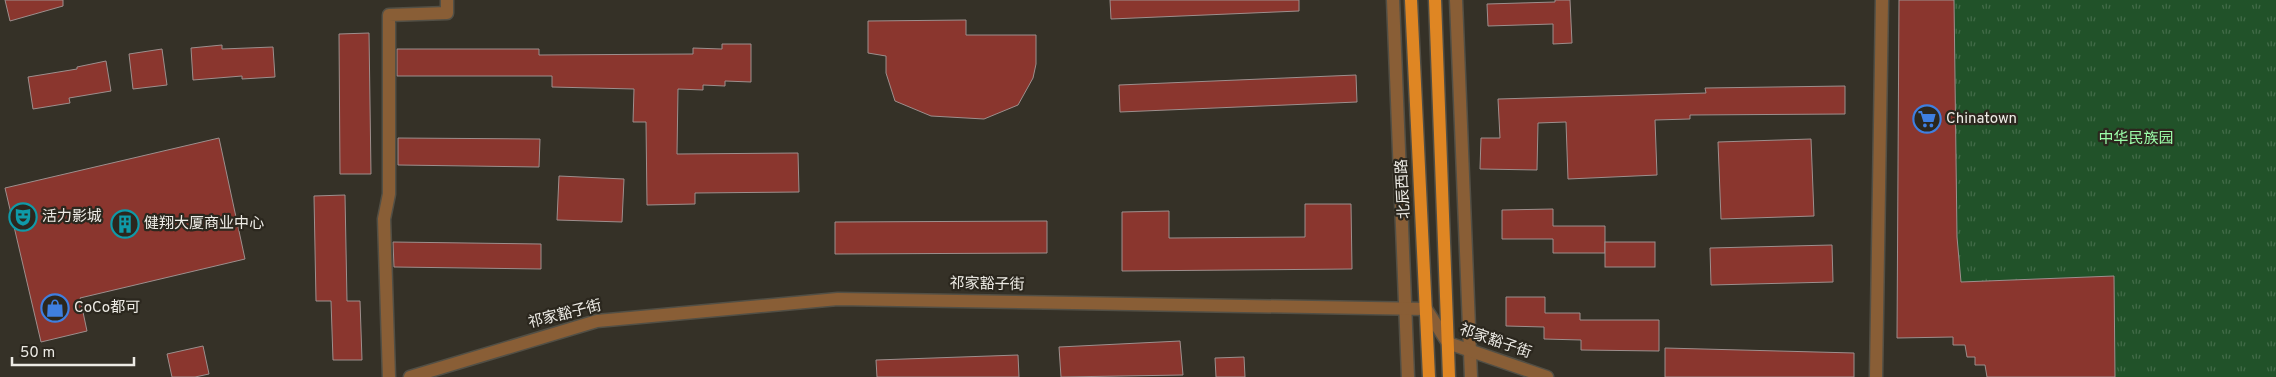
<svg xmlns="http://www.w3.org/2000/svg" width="2276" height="377" font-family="Overpass,'Noto Sans SC',sans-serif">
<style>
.grass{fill:url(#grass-tufts)}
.building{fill:#8a362e;stroke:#9d8f8d}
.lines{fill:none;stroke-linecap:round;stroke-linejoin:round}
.minor-casing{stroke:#524f45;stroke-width:15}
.major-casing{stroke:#524f45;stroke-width:15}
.minor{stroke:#895e36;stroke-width:12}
.major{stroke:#df8623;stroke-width:12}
.labels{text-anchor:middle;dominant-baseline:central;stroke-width:4.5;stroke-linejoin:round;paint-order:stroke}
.poi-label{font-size:15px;fill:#edebe5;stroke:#2b271e;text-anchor:start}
.park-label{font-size:15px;fill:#9cfda9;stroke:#2b271e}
.street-label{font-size:15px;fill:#edebe5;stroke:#2b271e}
</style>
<defs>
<pattern id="grass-tufts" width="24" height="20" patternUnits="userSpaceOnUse" patternTransform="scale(1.25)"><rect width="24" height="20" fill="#215229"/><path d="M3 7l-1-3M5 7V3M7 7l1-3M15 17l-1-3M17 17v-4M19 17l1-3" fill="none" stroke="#426b48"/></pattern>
</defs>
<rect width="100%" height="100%" fill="#353127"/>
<!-- grass -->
<polygon class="grass" points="1954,0 2276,0 2276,377 2115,377 2114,276 1961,282 1957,237"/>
<!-- building -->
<g class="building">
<polygon points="5,0 63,0 63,6 10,21"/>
<polygon points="1110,0 1299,0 1299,11 1111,19"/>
<polygon points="1555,0 1570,0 1572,43 1553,44 1553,24 1488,26 1487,4 1555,2"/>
<polygon points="1899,0 1954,0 1957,237 1961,282 2114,276 2115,377 1987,377 1985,365 1975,365 1975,357 1967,357 1965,345 1953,345 1953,337 1897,338"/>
<polygon points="966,20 966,35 1036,35 1036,64 1033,78 1018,105 984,119 931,116 895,101 886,73 886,56 868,53 868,21"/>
<polygon points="369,33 371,174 340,174 339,34"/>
<polygon points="722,44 751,44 751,82 725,81 725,86 703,85 703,90 678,89 677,154 798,153 799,192 695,193 695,204 647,205 646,122 633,122 634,89 552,87 552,76 397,76 397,49 539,49 539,55 693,54 693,48 722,49"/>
<polygon points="222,45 222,49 273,47 275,77 242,79 242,76 193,80 191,48"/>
<polygon points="162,49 167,85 133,89 129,54"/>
<polygon points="106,61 111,91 69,98 70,103 33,109 28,77 77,69 77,67"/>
<polygon points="1356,75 1357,102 1120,112 1119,85"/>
<polygon points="1845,86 1845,114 1690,115 1690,119 1655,120 1657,175 1568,179 1566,122 1538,123 1537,170 1480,169 1481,138 1500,138 1498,99 1706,93 1705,88"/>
<polygon points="219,138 245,259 80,298 87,331 41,342 5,188"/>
<polygon points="398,138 540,139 539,167 398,165"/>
<polygon points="1811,139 1814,216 1721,219 1718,142"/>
<polygon points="559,176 624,179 622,222 557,220"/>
<polygon points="345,195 347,301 360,301 362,360 333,360 331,301 316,301 314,196"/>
<polygon points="1305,204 1351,204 1352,269 1122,271 1122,212 1169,211 1169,238 1305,237"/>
<polygon points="1553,209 1553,226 1605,226 1605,253 1553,253 1553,239 1502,239 1502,210"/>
<polygon points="1047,221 1047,253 835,254 835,222"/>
<polygon points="393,242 541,244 541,269 394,267"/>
<rect x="1605" y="242" width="50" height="25"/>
<polygon points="1832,245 1833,282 1711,285 1710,248"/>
<polygon points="1506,297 1545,297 1545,313 1580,313 1580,320 1659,320 1659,351 1581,350 1581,340 1544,339 1544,327 1506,326"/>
<polygon points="1180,341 1183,375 1061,377 1059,347"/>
<polygon points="203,346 209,374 195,377 172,377 167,354"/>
<polygon points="1665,348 1854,353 1854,377 1665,377"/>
<polygon points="1018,355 1019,377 877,377 876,360"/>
<polygon points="1244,357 1245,377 1216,377 1215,358"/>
</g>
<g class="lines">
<!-- minor casing -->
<g class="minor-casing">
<g id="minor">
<polyline points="1393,0 1408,377"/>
<polyline points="1456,0 1471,377"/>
<polyline points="389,377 384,219 389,194 389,15 447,13 447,0"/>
<polyline points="410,377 597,321 838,299 1426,309 1448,343 1547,377"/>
<polyline points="1876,377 1882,0"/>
</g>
</g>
<!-- major casing -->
<g class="major-casing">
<g id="major">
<polyline points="1411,0 1429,377"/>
<polyline points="1435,0 1449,377"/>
</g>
</g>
<!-- minor -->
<use href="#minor" class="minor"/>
<!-- major -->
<use href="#major" class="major"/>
</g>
<!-- icons -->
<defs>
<g id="supermarket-ring" transform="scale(1.4375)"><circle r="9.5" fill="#2b271e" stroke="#3f7fe0" stroke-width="1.5"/><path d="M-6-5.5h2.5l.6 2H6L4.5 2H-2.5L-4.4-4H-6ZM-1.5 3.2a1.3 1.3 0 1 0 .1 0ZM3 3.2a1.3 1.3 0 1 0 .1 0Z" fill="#3f7fe0"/></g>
<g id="theatre-ring" transform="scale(1.4375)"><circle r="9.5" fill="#2b271e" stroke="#0f9aa8" stroke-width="1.5"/><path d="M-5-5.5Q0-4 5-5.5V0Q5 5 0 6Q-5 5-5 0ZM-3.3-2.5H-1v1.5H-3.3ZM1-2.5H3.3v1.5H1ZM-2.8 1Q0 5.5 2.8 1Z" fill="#0f9aa8"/></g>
<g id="building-ring" transform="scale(1.4375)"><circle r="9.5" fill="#2b271e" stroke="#0f9aa8" stroke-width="1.5"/><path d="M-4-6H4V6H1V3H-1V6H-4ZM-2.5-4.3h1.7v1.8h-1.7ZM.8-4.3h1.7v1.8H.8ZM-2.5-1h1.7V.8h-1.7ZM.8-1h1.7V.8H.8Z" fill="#0f9aa8"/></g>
<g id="shop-ring" transform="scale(1.4375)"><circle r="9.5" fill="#2b271e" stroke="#3f7fe0" stroke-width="1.5"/><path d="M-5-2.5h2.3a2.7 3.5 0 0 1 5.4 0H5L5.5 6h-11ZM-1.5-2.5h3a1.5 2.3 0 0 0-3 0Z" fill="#3f7fe0"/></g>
</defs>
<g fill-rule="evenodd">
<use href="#supermarket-ring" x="1927" y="119"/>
<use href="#theatre-ring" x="23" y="217"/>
<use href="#building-ring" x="125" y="224"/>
<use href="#shop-ring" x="55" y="308"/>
</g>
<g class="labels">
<!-- poi labels -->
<g class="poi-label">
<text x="1946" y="119">Chinatown</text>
<text x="42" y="217">活力影城</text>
<text x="144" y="224">健翔大厦商业中心</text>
<text x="74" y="308">CoCo都可</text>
</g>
<!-- park labels -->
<g class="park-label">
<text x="2136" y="139">中华民族园</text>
</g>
<!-- street labels -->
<g class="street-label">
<text transform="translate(1404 189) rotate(-93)">北辰西路</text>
<text transform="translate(987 285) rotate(1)">祁家豁子街</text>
<text transform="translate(565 315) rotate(-14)">祁家豁子街</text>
<text transform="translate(1495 342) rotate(19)">祁家豁子街</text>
</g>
</g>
<!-- scale -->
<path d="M12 357v8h122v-8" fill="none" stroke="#edebe5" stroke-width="2.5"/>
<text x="20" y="357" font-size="15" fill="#edebe5" stroke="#2b271e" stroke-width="4" paint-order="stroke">50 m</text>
</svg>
